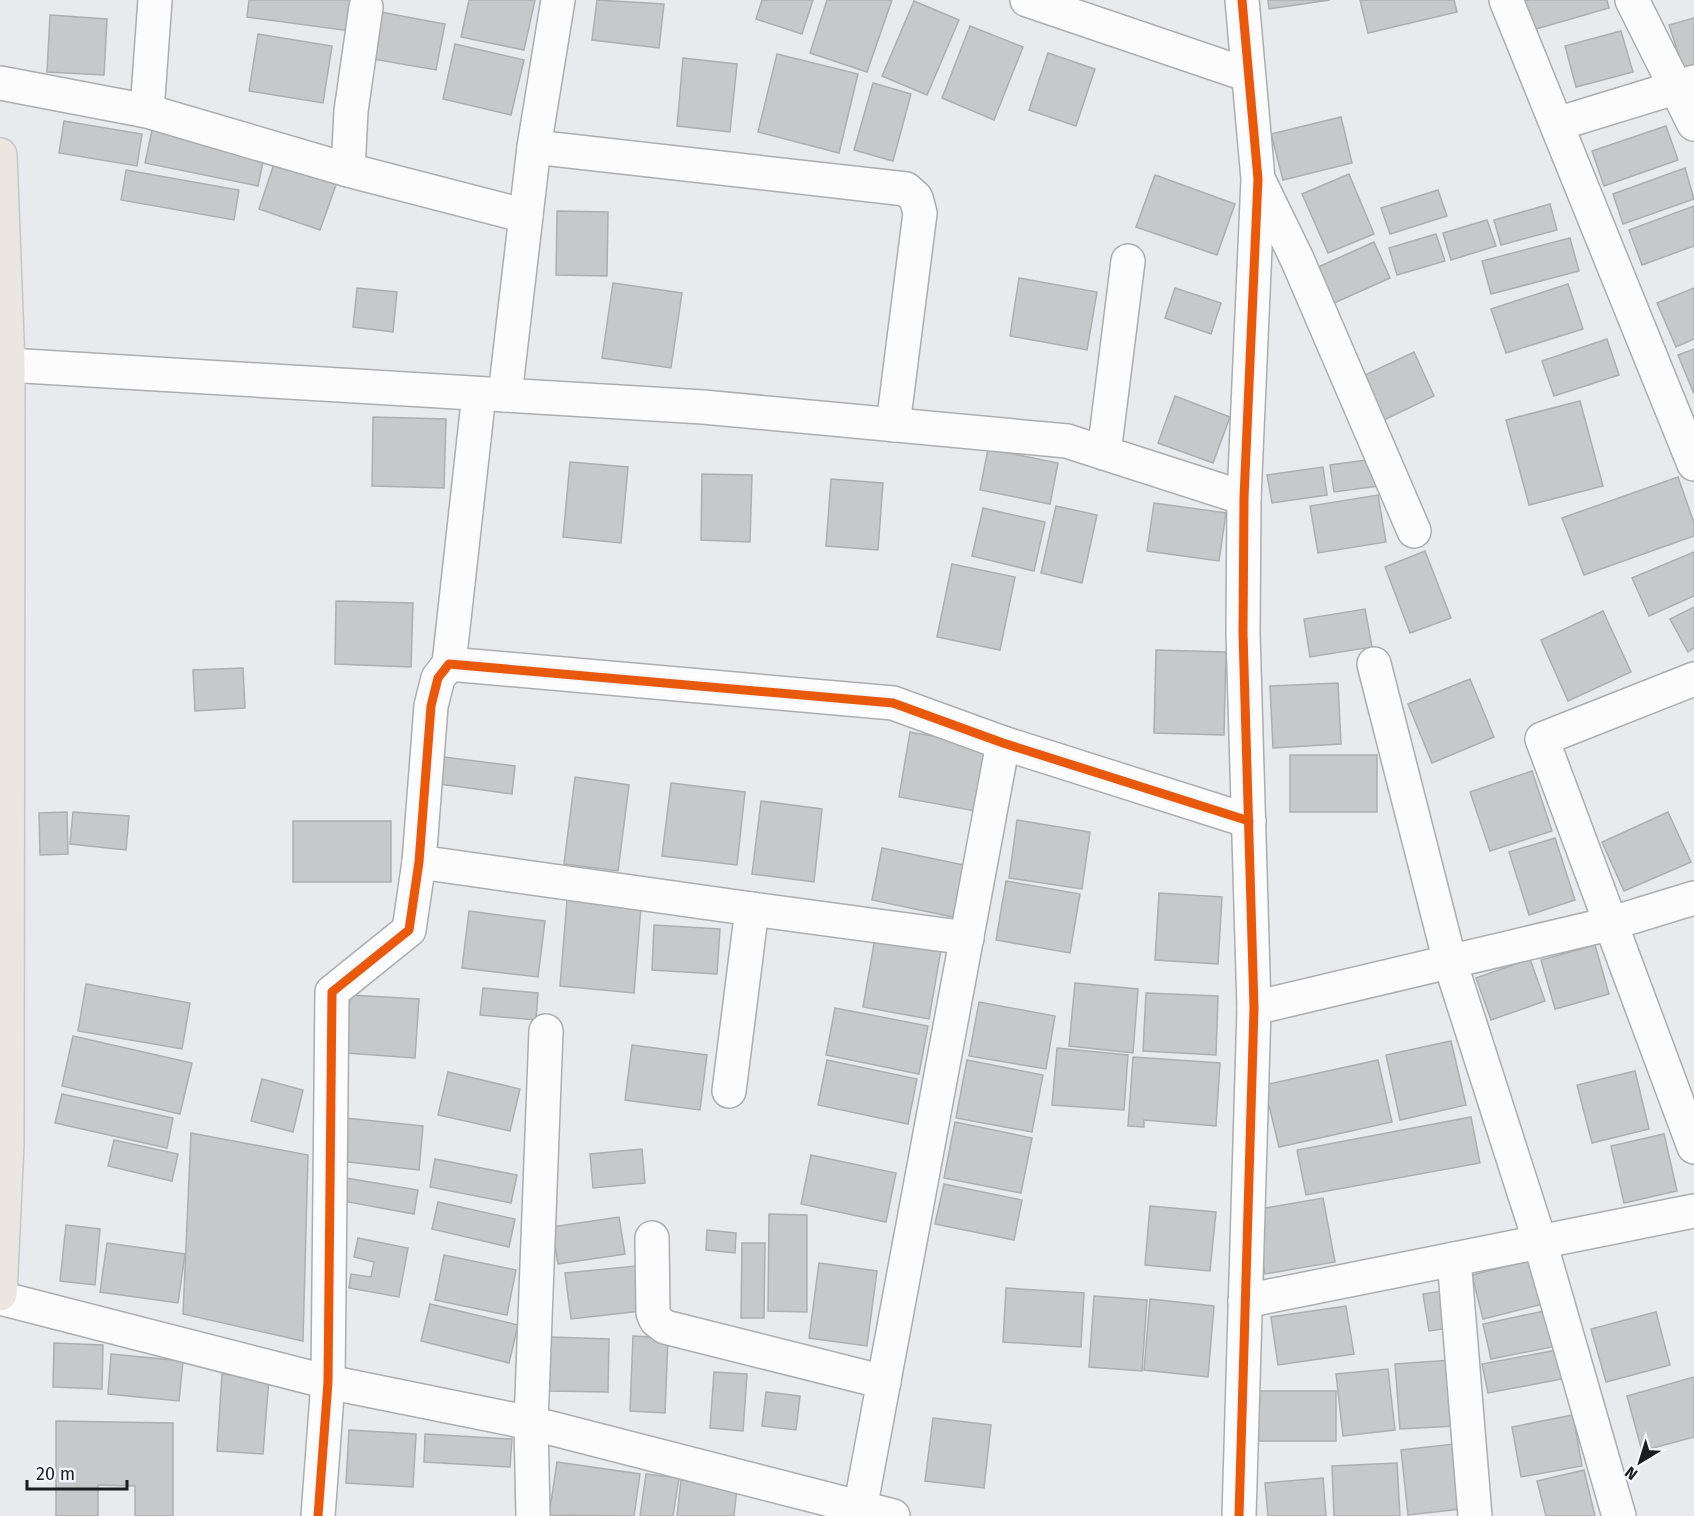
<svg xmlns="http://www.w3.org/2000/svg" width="1694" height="1516" font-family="'Fira Sans',sans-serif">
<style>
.building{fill:#c6c8ca;stroke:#adaeb0;stroke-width:1.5}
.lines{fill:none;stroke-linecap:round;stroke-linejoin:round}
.minor-casing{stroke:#acadaf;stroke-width:36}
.highway-casing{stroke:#c5c6c7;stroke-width:36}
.minor{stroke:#fcfcfc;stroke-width:33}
.highway{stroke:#ebe7e0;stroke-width:33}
.cycleway-casing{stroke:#f3f6fc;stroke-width:13}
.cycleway{stroke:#e8590c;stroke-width:9}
</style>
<rect width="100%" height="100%" fill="#e8eaed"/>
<!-- building -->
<g class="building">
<polygon points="249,0 354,0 350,31 247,17"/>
<polygon points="469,0 535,0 524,50 461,37"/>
<polygon points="597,0 664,4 659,48 592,40"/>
<polygon points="762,0 813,0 802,34 756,19"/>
<polygon points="827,0 892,0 867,72 810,53"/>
<polygon points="1268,0 1330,0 1269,9"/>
<polygon points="1360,0 1454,0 1457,12 1368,33"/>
<polygon points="1520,0 1607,0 1609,8 1529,31"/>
<polygon points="914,1 959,20 927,95 882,76"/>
<polygon points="375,11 445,24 436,70 367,58"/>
<polygon points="50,15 107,19 104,75 47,72"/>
<polygon points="1694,18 1694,68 1684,71 1669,25"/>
<polygon points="970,26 1023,47 994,120 942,98"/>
<polygon points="1621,31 1633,72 1576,87 1565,46"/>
<polygon points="258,34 332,46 323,103 249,91"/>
<polygon points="455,44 524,60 511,115 443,99"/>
<polygon points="1048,53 1095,69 1076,126 1029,110"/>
<polygon points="777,54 858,74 839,153 758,132"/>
<polygon points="683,58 737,64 730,132 677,126"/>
<polygon points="873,83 911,94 893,161 854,150"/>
<polygon points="1341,117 1352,163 1283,180 1271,134"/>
<polygon points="64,121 142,134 137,166 59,153"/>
<polygon points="1666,126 1678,160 1604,186 1592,151"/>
<polygon points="152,130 265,152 258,186 145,163"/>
<polygon points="275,161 337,182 320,230 259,209"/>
<polygon points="1685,168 1694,199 1623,224 1613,194"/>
<polygon points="126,170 239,190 234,220 121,200"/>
<polygon points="1349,174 1374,234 1328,253 1302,194"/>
<polygon points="1155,175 1235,204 1217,255 1136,227"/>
<polygon points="1438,190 1447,216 1390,234 1381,208"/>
<polygon points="1550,204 1557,230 1501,245 1494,220"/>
<polygon points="1694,206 1694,246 1642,265 1629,230"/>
<polygon points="557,211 608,212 607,276 556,275"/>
<polygon points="1487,220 1496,246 1451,260 1443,233"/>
<polygon points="1436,234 1445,261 1397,275 1389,248"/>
<polygon points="1570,238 1579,271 1491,294 1482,261"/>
<polygon points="1374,242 1390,278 1332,304 1316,268"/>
<polygon points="1019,278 1097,292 1087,350 1010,336"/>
<polygon points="613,283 682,293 671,368 602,358"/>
<polygon points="1568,284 1583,329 1506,353 1491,309"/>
<polygon points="357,288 397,292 393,332 353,327"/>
<polygon points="1175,288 1221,303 1211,334 1165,318"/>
<polygon points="1694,288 1694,339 1676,347 1657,303"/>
<polygon points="1607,339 1619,375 1554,396 1542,361"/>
<polygon points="1694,349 1694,394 1678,355"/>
<polygon points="1414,352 1434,396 1384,420 1363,376"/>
<polygon points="1175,396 1230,417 1213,463 1158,443"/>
<polygon points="1580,401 1603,486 1529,505 1506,420"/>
<polygon points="373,417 446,419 444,488 372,486"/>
<polygon points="988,449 1058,463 1050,504 980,490"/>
<polygon points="1374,459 1378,486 1334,492 1330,465"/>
<polygon points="570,462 628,467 621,543 563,537"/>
<polygon points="1323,467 1327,495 1272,503 1267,475"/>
<polygon points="702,474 752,475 750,542 701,540"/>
<polygon points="1678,477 1694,523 1694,536 1584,575 1562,518"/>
<polygon points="831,479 883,483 878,550 826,546"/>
<polygon points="1378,495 1386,542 1318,553 1310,506"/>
<polygon points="1154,503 1226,513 1219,561 1147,551"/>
<polygon points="1056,506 1097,515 1082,583 1041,573"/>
<polygon points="983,508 1045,522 1034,571 972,556"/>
<polygon points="1425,551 1451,618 1410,633 1385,567"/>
<polygon points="1694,552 1694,596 1649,616 1632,578"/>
<polygon points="952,564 1015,577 1000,650 937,637"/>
<polygon points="336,601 413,603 411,667 335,664"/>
<polygon points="1694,607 1694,648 1688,652 1670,619"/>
<polygon points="1365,609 1372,647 1310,657 1304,619"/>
<polygon points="1603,611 1631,672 1568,701 1541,640"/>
<polygon points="1156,650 1226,652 1224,735 1154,733"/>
<polygon points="243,668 245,708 195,711 193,670"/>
<polygon points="1470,679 1494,737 1432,763 1408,704"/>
<polygon points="1338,683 1341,744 1273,748 1270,686"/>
<polygon points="910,732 987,746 975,811 899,797"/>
<rect x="1290" y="755" width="87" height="57"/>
<polygon points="444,757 515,766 512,794 440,784"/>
<polygon points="1532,771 1552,831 1490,851 1470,792"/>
<polygon points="575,777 629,785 618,871 564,864"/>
<polygon points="671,783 745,792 737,865 662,856"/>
<polygon points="761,801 822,809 814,882 752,874"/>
<polygon points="67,812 68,854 40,855 39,813"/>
<polygon points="73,812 129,816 126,850 70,844"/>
<polygon points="1668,812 1691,862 1624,891 1602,842"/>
<polygon points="1017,820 1090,832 1082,889 1009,878"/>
<rect x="293" y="821" width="98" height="61"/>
<polygon points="1555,838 1575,900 1529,915 1509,852"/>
<polygon points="882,848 964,865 953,917 872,900"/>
<polygon points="1006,881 1080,894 1070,953 996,940"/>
<polygon points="1159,893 1222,897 1218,964 1155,960"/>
<polygon points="567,900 641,907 634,993 560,986"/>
<polygon points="469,911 545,921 538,977 462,968"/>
<polygon points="654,925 720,929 717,974 652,970"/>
<polygon points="876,932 942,944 929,1019 863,1007"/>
<polygon points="1595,945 1609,994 1555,1009 1541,960"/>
<polygon points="1530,959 1545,1001 1491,1020 1476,978"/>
<polygon points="1075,983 1138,989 1133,1053 1069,1046"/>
<polygon points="86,984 190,1003 182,1049 78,1031"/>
<polygon points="483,988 538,993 536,1020 480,1015"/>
<polygon points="1146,993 1218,996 1216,1055 1143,1051"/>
<polygon points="350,995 419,999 415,1058 346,1053"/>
<polygon points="979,1002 1055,1016 1046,1069 969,1056"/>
<polygon points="835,1008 928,1026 919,1074 826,1055"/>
<polygon points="73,1036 192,1063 180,1114 62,1086"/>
<polygon points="1451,1041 1466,1105 1400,1120 1386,1055"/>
<polygon points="632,1045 707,1055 700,1110 625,1100"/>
<polygon points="1057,1048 1128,1055 1124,1110 1052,1105"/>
<polygon points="1133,1057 1220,1063 1216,1126 1144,1120 1144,1127 1128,1126"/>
<polygon points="827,1060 917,1079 908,1124 818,1105"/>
<polygon points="967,1060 1043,1075 1032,1132 956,1118"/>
<polygon points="1378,1060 1392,1122 1279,1147 1264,1085"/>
<polygon points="1635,1071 1649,1129 1592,1143 1577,1085"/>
<polygon points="448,1072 520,1089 510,1131 438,1115"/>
<polygon points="262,1079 303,1090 293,1132 251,1121"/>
<polygon points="62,1094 173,1118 167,1148 55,1123"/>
<polygon points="1471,1117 1480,1163 1306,1195 1297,1150"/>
<polygon points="345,1118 423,1126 419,1170 340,1161"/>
<polygon points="955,1122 1032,1138 1021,1193 944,1178"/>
<polygon points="191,1133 308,1155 303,1341 183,1314"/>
<polygon points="1664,1134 1677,1191 1624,1203 1611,1146"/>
<polygon points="114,1140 178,1154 172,1181 108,1166"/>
<polygon points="642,1149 645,1183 593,1188 590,1154"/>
<polygon points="811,1155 896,1173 886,1222 801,1204"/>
<polygon points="435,1159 517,1175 511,1203 430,1187"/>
<polygon points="346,1178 418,1190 414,1214 343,1201"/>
<polygon points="944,1184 1022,1200 1014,1240 935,1224"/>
<polygon points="1323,1198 1335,1262 1265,1274 1254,1210"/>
<polygon points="438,1202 515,1219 509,1247 432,1229"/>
<polygon points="1150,1206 1216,1212 1210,1271 1145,1265"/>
<polygon points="769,1214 807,1215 807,1312 768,1311"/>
<polygon points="619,1217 625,1254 558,1264 552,1227"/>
<polygon points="66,1225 100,1229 95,1285 60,1281"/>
<polygon points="707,1230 736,1233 735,1253 706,1250"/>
<polygon points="358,1238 408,1248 399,1297 349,1288 351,1274 371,1277 374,1262 354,1257"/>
<polygon points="107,1243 185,1254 178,1303 100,1292"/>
<polygon points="742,1243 765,1243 764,1318 741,1318"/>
<polygon points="444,1255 516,1270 507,1315 435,1300"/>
<polygon points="1536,1259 1547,1303 1483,1319 1472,1275"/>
<polygon points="819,1263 877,1271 867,1346 809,1338"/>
<polygon points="636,1266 641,1311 571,1319 565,1273"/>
<polygon points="1006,1288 1084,1293 1081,1347 1003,1342"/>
<polygon points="1442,1291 1449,1328 1429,1331 1423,1294"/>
<polygon points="1094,1296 1147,1300 1142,1371 1089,1367"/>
<polygon points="1150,1299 1214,1306 1208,1377 1144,1370"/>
<polygon points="430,1304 518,1325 509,1363 421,1341"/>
<polygon points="1346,1306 1354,1354 1278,1365 1271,1317"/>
<polygon points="1549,1310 1557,1346 1491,1359 1483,1324"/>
<polygon points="1656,1312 1670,1365 1606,1382 1591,1329"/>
<polygon points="633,1336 668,1338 665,1413 630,1411"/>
<polygon points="551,1337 609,1339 608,1392 549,1391"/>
<polygon points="54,1343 103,1345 102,1389 53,1387"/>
<polygon points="1557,1350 1562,1379 1488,1393 1482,1364"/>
<polygon points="111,1354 183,1361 179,1401 108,1394"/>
<polygon points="1452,1360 1457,1426 1400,1429 1395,1364"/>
<polygon points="1388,1369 1395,1430 1343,1436 1336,1374"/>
<polygon points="714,1372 747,1374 743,1431 710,1428"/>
<polygon points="222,1374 269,1378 263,1454 217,1451"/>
<polygon points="1694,1377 1694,1437 1642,1451 1627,1396"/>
<polygon points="1256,1391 1336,1391 1336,1441 1257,1441"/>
<polygon points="766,1392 800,1396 796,1430 762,1426"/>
<polygon points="1573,1415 1582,1466 1521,1477 1512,1427"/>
<polygon points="933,1418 991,1425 984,1488 925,1481"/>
<polygon points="56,1421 173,1423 173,1516 135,1516 135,1486 98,1485 98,1516 56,1516"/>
<polygon points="349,1430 416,1434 413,1487 346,1483"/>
<polygon points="425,1434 512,1439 510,1467 424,1462"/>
<polygon points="1454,1444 1461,1509 1408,1515 1401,1450"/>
<polygon points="557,1462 640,1474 634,1516 549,1515"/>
<polygon points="1397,1463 1400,1516 1334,1516 1332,1466"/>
<polygon points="1584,1470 1595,1516 1546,1516 1537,1481"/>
<polygon points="646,1474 679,1478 673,1516 640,1516"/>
<polygon points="1323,1478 1326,1516 1268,1516 1265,1483"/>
<polygon points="681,1480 737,1487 734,1516 677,1516"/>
</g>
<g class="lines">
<!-- minor casing -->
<g class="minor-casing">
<g id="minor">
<polyline points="1027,0 1248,75"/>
<polyline points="1506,0 1694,464"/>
<polyline points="1632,0 1694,124"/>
<polyline points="0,83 147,111 348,170 351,111 366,7"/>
<polyline points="147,111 155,0"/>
<polyline points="1557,124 1694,82"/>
<polyline points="534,147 906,189 916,198 920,213 893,425"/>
<polyline points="348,170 526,216"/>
<polyline points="1260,183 1297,259 1414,531"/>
<polyline points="8,365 703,407 1067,441 1244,498"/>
<polyline points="505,395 534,147 558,0"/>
<polyline points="1104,453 1128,261"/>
<polyline points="449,664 479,394"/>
<polyline points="1374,664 1450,962 1540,1242 1619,1516"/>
<polyline points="1694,679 1542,739 1694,1147"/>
<polyline points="419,862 752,909 729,1091"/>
<polyline points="752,909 967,938"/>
<polyline points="1254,1008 1609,924 1694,898"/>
<polyline points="652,1238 653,1313 656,1320 665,1327 884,1382"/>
<polyline points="1454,1259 1475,1516"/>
<polyline points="0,1298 328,1382 531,1423 893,1516"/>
<polyline points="1245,1301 1694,1211"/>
<polyline points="860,1509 1003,743"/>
<polyline points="318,1516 328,1382 332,992 409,930 419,862 431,706 438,678 449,664 893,703 1003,743 1249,821"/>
<polyline points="533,1516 531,1423 546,1031"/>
<polyline points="1239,1516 1254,1008 1243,633 1244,498 1258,179 1242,0"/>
</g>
</g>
<!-- highway casing -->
<g class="highway-casing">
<polyline id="highway" points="0,155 8,365 7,1144 0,1294"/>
</g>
<!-- minor -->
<use href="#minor" class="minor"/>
<!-- highway -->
<use href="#highway" class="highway"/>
<!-- cycleway casing -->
<g class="cycleway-casing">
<g id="cycleway">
<polyline points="318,1516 328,1382 332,992 409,930 419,862 431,706 438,678 449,664 893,703 1003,743 1249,821"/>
<polyline points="1239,1516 1254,1008 1243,633 1244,498 1258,179 1242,0"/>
</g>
</g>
<!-- cycleway -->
<use href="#cycleway" class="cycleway"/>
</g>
<!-- north arrow -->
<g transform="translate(1640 1462) rotate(218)" stroke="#f3f6fc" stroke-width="4.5" paint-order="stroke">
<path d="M0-4.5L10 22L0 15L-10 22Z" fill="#1b1c1e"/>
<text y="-9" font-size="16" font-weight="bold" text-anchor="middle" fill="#1b1c1e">N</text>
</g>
<!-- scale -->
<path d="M27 1480v9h100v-9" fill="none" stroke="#1b1c1e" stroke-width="3"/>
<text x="36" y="1480" font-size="18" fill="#1b1c1e" stroke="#f3f6fc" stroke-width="4.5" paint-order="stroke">20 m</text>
</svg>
